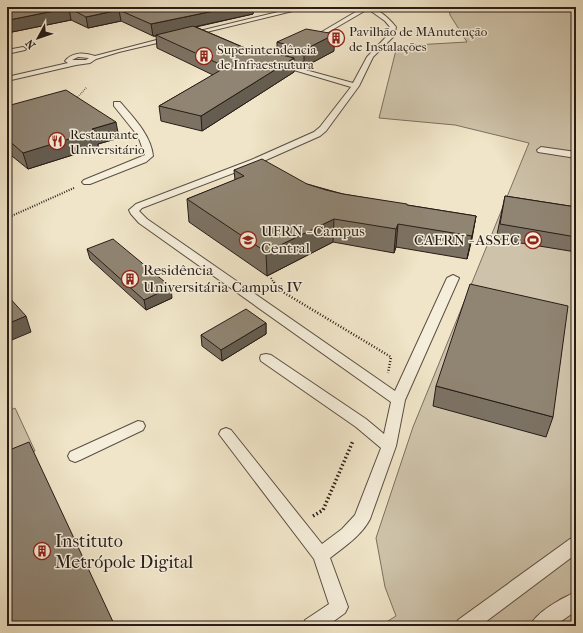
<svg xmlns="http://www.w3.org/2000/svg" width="583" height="633" font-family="'IM FELL French Canon',serif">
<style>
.green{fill:#cec3aa;stroke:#7b7060}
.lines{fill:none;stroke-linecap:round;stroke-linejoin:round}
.lane-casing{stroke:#5a4e43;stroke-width:2}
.path-far3{stroke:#281c17;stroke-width:1.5;stroke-dasharray:0.5 1.5;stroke-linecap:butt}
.path-far2{stroke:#281c17;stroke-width:2;stroke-dasharray:1 1.5;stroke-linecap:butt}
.path-far1{stroke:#281c17;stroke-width:2.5;stroke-dasharray:1 2;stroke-linecap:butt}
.path{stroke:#281c17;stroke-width:3.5;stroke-dasharray:1.5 2.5;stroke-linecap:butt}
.lane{fill:#f5eedb;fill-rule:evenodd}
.wall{fill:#7c7263;stroke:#281c17}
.shaded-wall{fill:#655d50;stroke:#281c17}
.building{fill:#908573;stroke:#281c17}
.labels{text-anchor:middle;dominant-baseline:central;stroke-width:3;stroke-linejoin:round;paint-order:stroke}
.far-poi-label{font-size:13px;fill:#281c17;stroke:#f5eedb;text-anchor:start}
.poi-label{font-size:15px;fill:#281c17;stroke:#f5eedb;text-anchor:start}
.near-poi-label{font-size:18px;fill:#281c17;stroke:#f5eedb;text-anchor:start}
</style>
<rect width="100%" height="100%" fill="#f0e5c8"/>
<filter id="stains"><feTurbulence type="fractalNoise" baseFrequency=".005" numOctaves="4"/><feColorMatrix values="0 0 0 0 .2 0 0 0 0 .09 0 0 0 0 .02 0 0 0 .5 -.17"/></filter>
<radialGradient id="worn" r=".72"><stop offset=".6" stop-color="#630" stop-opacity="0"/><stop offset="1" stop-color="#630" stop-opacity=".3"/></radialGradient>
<!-- green -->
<g class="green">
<polygon points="449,7 576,7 576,626 380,626 396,616 385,587 376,538 413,427 529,143 455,125 379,118 397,46 467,42 450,15"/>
<polygon points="15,408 35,451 7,464 7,412"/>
</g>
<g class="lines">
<!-- lane casing -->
<g class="lane-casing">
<g id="lane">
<polygon points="299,7 309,7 190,36 187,34"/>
<path d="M364,7c13,0 24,10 32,20l-2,9 -21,21 -14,29 -33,45 -6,5 -63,28 -115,44 -3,3 8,8 248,172 52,-113 6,-3 6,3 -54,122 -9,46 -26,73c-8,16 -26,28 -40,39l18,49 -3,6 -18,13h-24l2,-6 24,-16 -15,-45 -95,-125 2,-4 5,-2 5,2 91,114 20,-15 13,-14 26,-67 -25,-21 -95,-66 -1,-3 1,-3 5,-1 5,1 95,64 18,15 7,-32 -252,-179 -8,-9 -2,-4 7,-6 115,-44 63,-28 6,-5 31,-40 -74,-22 3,-2 73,20 14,-26 19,-20 4,-10 -5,-6 -17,-12 -55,32 -5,-1z"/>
<path d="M172,36l2,1v2l-55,13 -23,7 -6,4 -14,2 -69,16v-4l61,-14 -3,-2c7,-9 19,-9 30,-5zM78,57l11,1 -3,2h-14z"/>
<polygon points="23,47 26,49 25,50 7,54 7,50"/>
<path d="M114,102h6c13,15 31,33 33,54l-7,6 -56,22h-6l-2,-2 2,-2 61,-25 -7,-19 -24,-30z"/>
<polygon points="541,147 576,152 576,158 538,152 537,150"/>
<polygon points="138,421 143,422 145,426 143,430 80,460 75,462 70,460 68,456 70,452"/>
<polygon points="576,537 576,554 480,626 456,626 458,620 570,539"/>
<path d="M576,592v19l-22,15h-24c6,-14 32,-28 46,-34z"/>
</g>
</g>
<!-- path-far3 -->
<polyline class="path-far3" points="75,100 87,87"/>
<!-- path-far2 -->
<g class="path-far2">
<polyline points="7,218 74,188"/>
<polyline points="271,278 274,283"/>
</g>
<!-- path-far1 -->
<polyline class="path-far1" points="274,282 278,289 391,357 388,373"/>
<!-- path -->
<polyline class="path" points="313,516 323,510 353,441"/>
<!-- lane -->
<use href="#lane" class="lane"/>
</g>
<!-- wall -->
<g class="wall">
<polygon points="7,7 253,7 253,14 196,27 259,54 277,54 277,42 334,51 304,67 294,65 294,72 202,131 161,121 159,106 213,75 157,48 156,36 153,36 121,21 88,28 71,20 12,32 7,29"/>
<polygon points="7,106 119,138 98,144 98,147 28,169 7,152"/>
<polygon points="234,170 307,184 343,194 407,205 476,216 467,259 396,247 394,253 333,242 267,276 189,222 187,199 235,180"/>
<polygon points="505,196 576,207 576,252 496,239"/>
<polygon points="87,249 172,298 146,310 90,259"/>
<polygon points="266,323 266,334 222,361 202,346 201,335"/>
<polygon points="436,386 553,417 546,437 433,406"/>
</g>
<!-- shaded-wall -->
<g class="shaded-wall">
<polygon points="233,7 253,7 253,14 157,35 156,35 156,36 153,36 151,24"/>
<polygon points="69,8 71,20 12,32 9,20"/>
<polygon points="119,10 121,21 88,28 86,17"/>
<polygon points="335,34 334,51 304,67 304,50"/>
<polygon points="294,58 294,72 202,131 201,116"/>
<polygon points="116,122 119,138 98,144 98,147 28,169 23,153 92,129"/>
<polygon points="476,216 472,239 467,259 472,236"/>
<polygon points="334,219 333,242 267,276 266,252"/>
<polygon points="398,224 396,247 394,253 396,229"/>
<polygon points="171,287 172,298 146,310 144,300"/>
<polygon points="26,316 31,332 7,342 7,324"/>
<polygon points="266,323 266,334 222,361 221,350"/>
</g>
<!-- building -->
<g class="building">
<polygon points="7,7 233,7 151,24 119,10 86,17 69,8 9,20 7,19"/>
<polygon points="193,26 259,54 266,51 294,58 201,116 159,106 226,67 156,35"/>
<polygon points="306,29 335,34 304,50 277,42"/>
<polygon points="66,90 116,122 92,129 95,131 23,153 7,139 7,106"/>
<polygon points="262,159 307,184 326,190 343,194 407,204 407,205 476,216 472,236 398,224 396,229 334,219 266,252 187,199 244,176 234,170"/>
<polygon points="505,196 576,207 576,237 500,224"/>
<polygon points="113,239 171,287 144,300 87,249"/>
<polygon points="470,284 568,306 553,417 436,386"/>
<polygon points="7,295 26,316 7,324"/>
<polygon points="246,309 266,323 221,350 201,335"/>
<polygon points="29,442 115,626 7,626 7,451"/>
</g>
<!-- icons -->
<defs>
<g id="building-ring" transform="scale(0.9)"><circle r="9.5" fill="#f5eedb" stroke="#8f2418" stroke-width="1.5"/><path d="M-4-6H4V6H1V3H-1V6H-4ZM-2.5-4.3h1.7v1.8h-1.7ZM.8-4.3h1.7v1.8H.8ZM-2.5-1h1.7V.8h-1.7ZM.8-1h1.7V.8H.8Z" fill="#8f2418"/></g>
<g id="restaurant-ring" transform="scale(0.9)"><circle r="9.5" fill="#f5eedb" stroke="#8f2418" stroke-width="1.5"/><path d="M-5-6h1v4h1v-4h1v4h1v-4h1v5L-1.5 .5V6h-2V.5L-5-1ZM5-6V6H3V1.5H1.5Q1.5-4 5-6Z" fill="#8f2418"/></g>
<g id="university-ring" transform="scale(0.9)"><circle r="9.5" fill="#f5eedb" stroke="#8f2418" stroke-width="1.5"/><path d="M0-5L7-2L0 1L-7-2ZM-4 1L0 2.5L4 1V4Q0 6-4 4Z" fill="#8f2418"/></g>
<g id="stadium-ring" transform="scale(0.9)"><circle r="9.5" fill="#f5eedb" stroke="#8f2418" stroke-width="1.5"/><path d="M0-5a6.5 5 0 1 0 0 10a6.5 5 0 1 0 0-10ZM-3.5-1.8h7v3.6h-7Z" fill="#8f2418"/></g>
</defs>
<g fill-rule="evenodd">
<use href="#building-ring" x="336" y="38"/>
<use href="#building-ring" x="204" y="56"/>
<use href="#restaurant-ring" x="57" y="141"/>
<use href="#university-ring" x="248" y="240"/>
<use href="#stadium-ring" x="533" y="240"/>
<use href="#building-ring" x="130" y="279"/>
<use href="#building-ring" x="42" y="551"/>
</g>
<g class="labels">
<!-- far-poi labels -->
<g class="far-poi-label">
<text x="349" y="31">Pavilhão de MAnutenção<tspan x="349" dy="15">de Instalações</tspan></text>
<text x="217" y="49">Superintendência<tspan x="217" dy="15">de Infraestrutura</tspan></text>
<text x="70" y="134">Restaurante<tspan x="70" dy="15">Universitário</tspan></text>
</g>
<!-- poi labels -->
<g class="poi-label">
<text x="261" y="231">UFRN - Campus<tspan x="261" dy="17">Central</tspan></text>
<text x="520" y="240" text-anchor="end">CAERN - ASSEC</text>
<text x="143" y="270">Residência<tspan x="143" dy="17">Universitária Campus IV</tspan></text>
</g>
<!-- near-poi labels -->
<g class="near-poi-label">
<text x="55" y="541">Instituto<tspan x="55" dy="21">Metrópole Digital</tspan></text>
</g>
</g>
<!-- margin -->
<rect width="583" height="633" fill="none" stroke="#f0e5c8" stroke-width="24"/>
<rect x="8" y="8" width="567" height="617" fill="none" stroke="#281c17" stroke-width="2"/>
<rect x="12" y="12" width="559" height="609" fill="none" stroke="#281c17"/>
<!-- north arrow -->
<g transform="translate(38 38) rotate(230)" stroke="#f5eedb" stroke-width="3" paint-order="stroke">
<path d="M0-3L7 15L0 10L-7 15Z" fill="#281c17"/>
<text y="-6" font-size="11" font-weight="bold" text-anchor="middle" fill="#281c17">N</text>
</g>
<rect width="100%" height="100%" filter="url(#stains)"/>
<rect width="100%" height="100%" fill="url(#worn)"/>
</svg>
